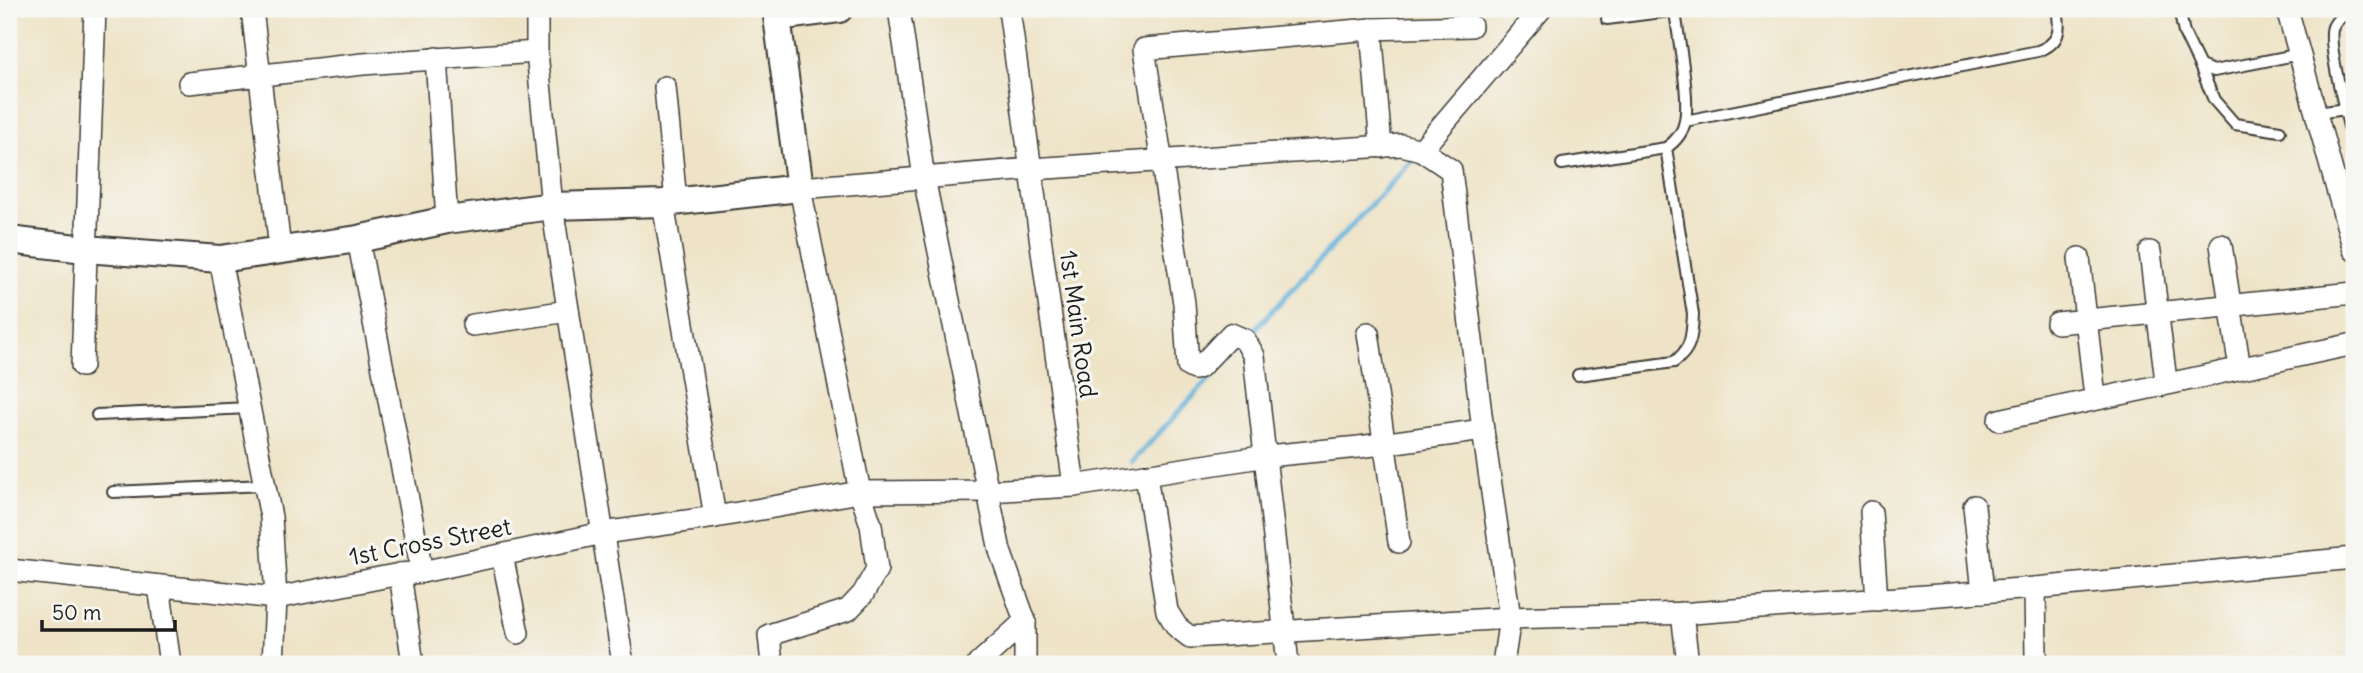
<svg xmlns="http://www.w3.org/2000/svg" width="2363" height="673" font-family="Delius,sans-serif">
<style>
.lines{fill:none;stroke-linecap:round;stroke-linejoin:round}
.stream{stroke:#5eb1da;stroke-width:5}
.service-casing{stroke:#3c3a36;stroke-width:14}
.minor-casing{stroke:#3c3a36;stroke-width:24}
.tertiary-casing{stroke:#3c3a36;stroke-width:30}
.service{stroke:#fff;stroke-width:10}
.minor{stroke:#fff;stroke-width:21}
.tertiary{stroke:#fff;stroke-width:26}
.labels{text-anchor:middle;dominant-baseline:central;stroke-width:6;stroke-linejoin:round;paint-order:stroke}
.street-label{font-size:24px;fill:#1c1c1c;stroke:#f6f6f2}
</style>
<rect width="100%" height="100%" fill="#f6f6f2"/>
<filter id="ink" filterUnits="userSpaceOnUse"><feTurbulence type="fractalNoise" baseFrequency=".0143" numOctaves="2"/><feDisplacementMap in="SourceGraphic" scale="14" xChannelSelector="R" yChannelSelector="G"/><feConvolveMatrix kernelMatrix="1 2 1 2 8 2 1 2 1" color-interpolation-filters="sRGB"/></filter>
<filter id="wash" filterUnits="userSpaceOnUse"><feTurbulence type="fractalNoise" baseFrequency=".00686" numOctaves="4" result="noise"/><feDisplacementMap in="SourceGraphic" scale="28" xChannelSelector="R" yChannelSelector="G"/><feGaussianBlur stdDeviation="1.57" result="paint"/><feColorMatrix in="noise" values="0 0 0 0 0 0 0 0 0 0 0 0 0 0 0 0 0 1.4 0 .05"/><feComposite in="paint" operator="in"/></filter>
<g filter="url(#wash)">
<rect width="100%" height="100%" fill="#eee3c6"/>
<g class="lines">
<!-- stream -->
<g class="stream">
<polyline points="1247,338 1417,155"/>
<polyline points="1132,462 1241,345"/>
</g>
</g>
</g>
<g filter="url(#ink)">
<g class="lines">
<!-- service casing -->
<g class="service-casing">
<g id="service">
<polyline points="2179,9 2184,33 2200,66 2214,71 2300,54"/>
<path d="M2354,12c-9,2 -17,6 -21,15 -7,14 16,100 21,118"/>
<polyline points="1607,19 1685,9"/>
<polyline points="2200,66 2214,100 2235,124 2280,131"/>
<polyline points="2316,113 2354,108"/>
<path d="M1685,121l353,-70c22,-8 23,-21 19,-42"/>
<polyline points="1562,164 1666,148"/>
<path d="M1578,375l96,-13c18,-13 18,-27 19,-48l-27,-166c10,-7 17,-15 19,-27 5,-25 -7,-83 -10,-111"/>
<polyline points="97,415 249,408"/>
<polyline points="113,492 265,485"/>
</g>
</g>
<!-- minor casing -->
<g class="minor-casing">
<g id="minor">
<polyline points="252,9 280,249"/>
<polyline points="537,9 537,52 552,206 623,664"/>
<polyline points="899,9 924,178 1000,551 1025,621 1025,664"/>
<polyline points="1009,9 1074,486"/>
<polyline points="2287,9 2354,250"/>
<polyline points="1371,29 1471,26"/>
<polyline points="436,58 447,220"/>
<polyline points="189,83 363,64 537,52"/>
<polyline points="665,87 676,202"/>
<polyline points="1421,150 1541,9"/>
<polyline points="663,203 715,517"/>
<polyline points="358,239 422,572"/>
<polyline points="2221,245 2238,356"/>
<polyline points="2150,252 2165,373"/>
<polyline points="2079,258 2094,388"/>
<polyline points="220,259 271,517 276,598 273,664"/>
<polyline points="2057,323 2354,293"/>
<polyline points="473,325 568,311"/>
<polyline points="1368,333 1399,542"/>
<polyline points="82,366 95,9"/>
<polyline points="1999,420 2354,344"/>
<polyline points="1146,475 1167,611 1177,627 1190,637 1510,618 1692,613 2035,588 2354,558"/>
<polyline points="1974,506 1983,592"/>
<polyline points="1871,512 1877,600"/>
<polyline points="502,555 518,633"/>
<polyline points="9,570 276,598 400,574 422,572 603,533 715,517 860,492 988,491 1074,486 1267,456 1359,447 1483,430"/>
<polyline points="400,574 413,664"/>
<polyline points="159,586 170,664"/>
<polyline points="2035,588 2036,657 2041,664"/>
<polyline points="1682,613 1688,664"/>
<polyline points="772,664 769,635 848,610 863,594 877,569 871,525 860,492 800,188 1031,169 1402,145 1421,150 1451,170 1483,430 1510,618 1503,664"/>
<polyline points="978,664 1025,621"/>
<polyline points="1288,664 1254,356 1245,340 1231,334 1200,367 1194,369 1188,366 1184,303 1144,49 1371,29 1381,147"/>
</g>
</g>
<!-- tertiary casing -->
<g class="tertiary-casing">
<polyline id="tertiary" points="9,240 85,249 220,259 358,239 447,220 552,206 663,203 800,188 777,17 839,9"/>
</g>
<!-- service -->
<use href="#service" class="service"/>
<!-- minor -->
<use href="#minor" class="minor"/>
<!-- tertiary -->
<use href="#tertiary" class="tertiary"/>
</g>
</g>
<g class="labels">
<!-- street labels -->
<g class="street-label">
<text transform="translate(1079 324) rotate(82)">1st Main Road</text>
<text transform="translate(430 541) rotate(-11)">1st Cross Street</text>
</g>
</g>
<!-- margin -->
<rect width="2363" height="673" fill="none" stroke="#f6f6f2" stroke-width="35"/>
<!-- scale -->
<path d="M42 620v10h133v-10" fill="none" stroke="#1c1c1c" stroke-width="3.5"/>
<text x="52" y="620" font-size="21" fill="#1c1c1c" stroke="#f6f6f2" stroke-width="5" paint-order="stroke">50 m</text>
</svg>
